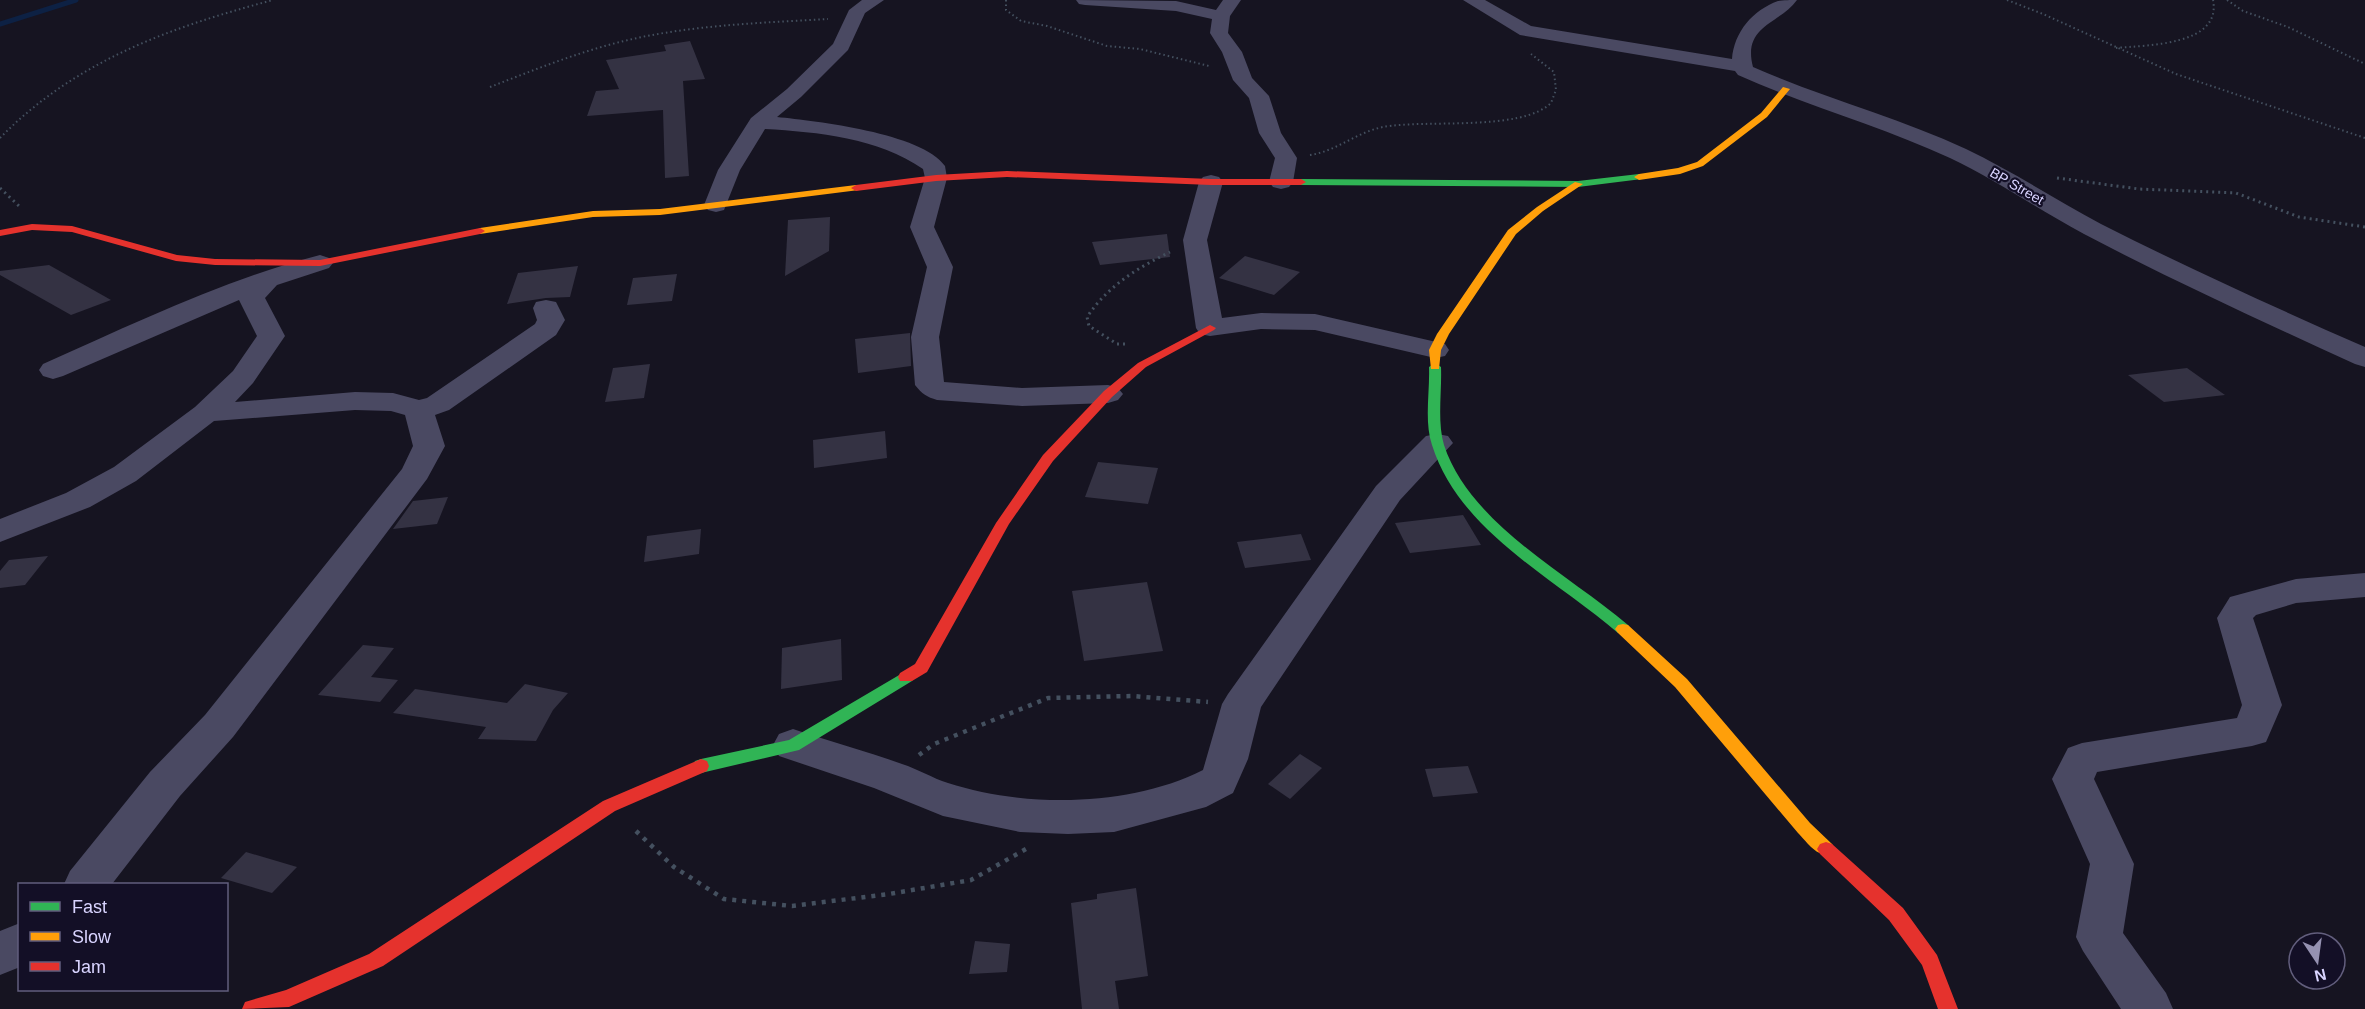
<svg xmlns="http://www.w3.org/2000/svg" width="2365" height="1009" font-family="Arial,sans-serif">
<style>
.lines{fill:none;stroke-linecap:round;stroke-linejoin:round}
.stream{stroke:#0d2144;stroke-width:5}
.building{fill:#343243}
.path-far2{stroke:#44505f;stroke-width:2;stroke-dasharray:1.5 3;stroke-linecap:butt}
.path-far1{stroke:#44505f;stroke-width:3;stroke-dasharray:2 4;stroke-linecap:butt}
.path{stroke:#44505f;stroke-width:4.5;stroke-dasharray:4 6;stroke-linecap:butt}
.street{fill:#4a4962;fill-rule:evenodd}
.fast{fill:#30b455;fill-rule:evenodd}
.slow{fill:#ff9f0a;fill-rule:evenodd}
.jam{fill:#e5322d;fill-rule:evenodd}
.labels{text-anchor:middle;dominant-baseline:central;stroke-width:4.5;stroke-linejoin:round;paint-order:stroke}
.far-street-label{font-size:14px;fill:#d9d4ff;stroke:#130f26}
</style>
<rect width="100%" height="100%" fill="#161421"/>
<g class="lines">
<!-- stream -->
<polyline class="stream" points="0,24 76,0"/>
</g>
<!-- building -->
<g class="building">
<polygon points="690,41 705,79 683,81 689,176 665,178 663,110 587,116 596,91 619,89 606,60 666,51 664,45"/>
<polygon points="830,217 829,251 785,276 788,220"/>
<polygon points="1167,234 1170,257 1100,265 1092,242"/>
<polygon points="1245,256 1300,272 1274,295 1219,278"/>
<polygon points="49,265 111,300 71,315 0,275 0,271"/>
<polygon points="578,266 570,297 546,298 507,304 518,273"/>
<polygon points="677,274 672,301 627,305 633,278"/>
<polygon points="910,333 911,366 858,373 855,339"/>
<polygon points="650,364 644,398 605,402 613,368"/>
<polygon points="2187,368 2225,395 2164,402 2128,375"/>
<polygon points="885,431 887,458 814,468 813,440"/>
<polygon points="1098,462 1158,468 1148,504 1085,497"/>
<polygon points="448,497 437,524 393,529 413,501"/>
<polygon points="1463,515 1481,545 1410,553 1395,523"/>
<polygon points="701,529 699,554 644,562 647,536"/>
<polygon points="1301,534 1311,560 1245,568 1237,542"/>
<polygon points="48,556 25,585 0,588 0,571 9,560"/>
<polygon points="1147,582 1163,651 1084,661 1072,591"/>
<polygon points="841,639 842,680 781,689 782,648"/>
<polygon points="363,645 394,648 371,677 398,680 380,702 318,695"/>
<polygon points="525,684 568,693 553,710 536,741 478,739 486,727 393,713 415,689 507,703"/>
<polygon points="1300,754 1322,768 1290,799 1268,784"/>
<polygon points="1468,766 1478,793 1433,797 1425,769"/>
<polygon points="246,852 297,867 272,893 221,878"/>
<polygon points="1136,888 1148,976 1115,981 1119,1009 1082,1009 1071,903 1097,899 1097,894"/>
<polygon points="975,941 1010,944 1007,972 969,974"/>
</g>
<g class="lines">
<!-- path-far2 -->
<g class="path-far2">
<polyline points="1006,0 1006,10 1021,21 1047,26 1107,46 1140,49 1209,66"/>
<polyline points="2007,0 2043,14 2176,74 2365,138"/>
<polyline points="2227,0 2243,11 2288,27 2365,64"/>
<path d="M2116,48c30,-3 106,-2 97,-48"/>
<path d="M490,87c44,-17 88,-35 134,-46 66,-16 136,-18 204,-22"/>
<path d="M0,138c75,-77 171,-111 273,-138"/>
<path d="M1310,155c27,-4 47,-23 73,-28 42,-8 138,5 168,-24l5,-13 -2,-18 -23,-18"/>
</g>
<!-- path-far1 -->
<g class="path-far1">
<polyline points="2057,178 2139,189 2236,193 2299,217 2365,227"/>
<polyline points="0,188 19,206"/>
<path d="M1125,344h-8l-28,-18 -2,-9c21,-31 50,-49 83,-65"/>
</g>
<!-- path -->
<g class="path">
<polyline points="919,755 934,744 1048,698 1132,696 1208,702"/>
<polyline points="636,831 674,867 724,899 792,906 889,894 971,880 1026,849"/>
</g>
<!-- street -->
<g class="street">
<path d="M862,0h22l-19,13 -17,37 -47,47 -24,20c39,4 145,16 168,49l2,12 -13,49 19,40 -14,70 5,45 78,6 86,-3 10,3 5,6 -5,6 -10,3 -86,3 -85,-6c-10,-3 -15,-6 -22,-15l-4,-48 16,-70 -17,-40 15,-49 -2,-9c-45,-31 -105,-37 -158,-40l-25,41 -16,40 -8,2 -8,-2 -4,-5 14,-35 33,-52 36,-29 46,-45 16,-34z"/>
<polygon points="1076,0 1176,1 1216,10 1223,0 1241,0 1230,16 1228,33 1242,52 1252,78 1269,96 1281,133 1297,158 1293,182 1289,187 1281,189 1273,187 1269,182 1275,158 1259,133 1249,98 1233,80 1222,52 1210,33 1212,19 1176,11 1085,5 1079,4"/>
<path d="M1463,0h22l46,26 201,33c2,-27 21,-49 46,-58 5,-1 13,-1 19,-1 -17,24 -55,25 -44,67 70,31 144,50 213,82 46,22 90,51 135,75 87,44 175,84 264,123v20l-10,-3c-91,-42 -182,-83 -271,-130 -45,-24 -88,-54 -134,-76 -69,-32 -143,-52 -212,-83l-3,-4 -215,-36z"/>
<polygon points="1211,175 1219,177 1223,182 1207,240 1222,318 1261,313 1315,314 1445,344 1449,350 1445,356 1435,358 1315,330 1261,329 1210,336 1200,334 1196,328 1183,240 1199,182 1203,177"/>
<path d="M320,255l9,3 4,5 -4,5 -52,17 -12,13 20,38 -32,47 -18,19 120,-10 38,1 26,7 8,-2 108,-74 2,-4 -4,-12 3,-6 10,-2 10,2 9,18 -9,15 -107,75 -14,5 10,31 -18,33 -194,258 -53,59 -68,88h-48l6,-13 80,-99 55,-57 197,-246 11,-23 -8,-31 -14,-4 -36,-1 -141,11 -78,60 -46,26 -90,35v-23l66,-26 48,-26 81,-60 38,-36 24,-35 -18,-36 -176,76 -10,3 -10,-3 -4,-6 4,-6c90,-40 182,-85 277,-109z"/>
<path d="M1437,434l11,2 5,7 -53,57 -139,207 -13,52 -15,34 -27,14 -92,25 -46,2 -48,-2 -77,-16 -69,-28 -95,-32 -6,-11 6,-11 14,-5c36,12 73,22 109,35 16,5 30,14 46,19 77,25 182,24 255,-13l19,-66 6,-10 148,-208 50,-50z"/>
<polygon points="2365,573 2365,597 2296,603 2256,615 2253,618 2282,705 2266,742 2252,746 2097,772 2094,779 2134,864 2123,933 2166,993 2173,1009 2121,1009 2083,951 2076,937 2090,864 2052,779 2068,748 2082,743 2237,718 2242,705 2217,618 2230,597 2296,579"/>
<polygon points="20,923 20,967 0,975 0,931"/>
</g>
<!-- fast -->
<g class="fast">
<polygon points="1639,174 1642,175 1642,179 1578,187 1301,185 1296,182 1301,179 1578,181"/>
<path d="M1435,363l6,4c1,25 -4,54 3,78 26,79 124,129 184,180l3,4 -3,4h-10c-64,-55 -159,-102 -186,-188 -8,-24 -2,-53 -3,-78z"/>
<polygon points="906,671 912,673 914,677 912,681 799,750 701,773 695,771 693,766 695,761 701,759 789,740"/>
</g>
<!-- slow -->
<g class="slow">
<polygon points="1783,87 1790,89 1767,117 1703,166 1680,174 1639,180 1634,177 1639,174 1678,168 1697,162 1761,113"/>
<polygon points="1575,182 1583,184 1543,211 1516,234 1449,334 1441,350 1439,369 1431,369 1429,350 1437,334 1508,230 1537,207"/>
<polygon points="856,185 859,186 859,190 660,215 593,217 480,234 475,231 480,228 593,211 660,209"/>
<path d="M1623,624l5,1 59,54 123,144 22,21 3,5 -3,5c-14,5 -25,-12 -34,-21l-123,-146 -57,-54 -3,-4 3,-4z"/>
</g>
<!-- jam -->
<g class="jam">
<polygon points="1007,171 1211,179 1301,179 1306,182 1301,185 1211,185 1007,177 936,181 856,191 851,188 856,185 936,175"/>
<polygon points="32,224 72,226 177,255 215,259 320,260 480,228 485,231 480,234 320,266 215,265 176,261 72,232 32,230 0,236 0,230"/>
<polygon points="1210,325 1216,328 1214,330 1146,367 1112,397 1053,461 1009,524 927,672 912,681 900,681 898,677 900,673 915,664 996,523 1043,455 1104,391 1138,363"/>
<polygon points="701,759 707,761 709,766 707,771 615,811 383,966 289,1007 242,1009 245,1002 286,990 369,954 603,801"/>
<polygon points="1826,842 1832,844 1903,908 1937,955 1958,1009 1938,1009 1922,965 1889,920 1820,854 1817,849 1820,844"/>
</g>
</g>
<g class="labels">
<!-- far-street labels -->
<g class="far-street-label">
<text transform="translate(2017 186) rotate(30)">BP Street</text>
</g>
</g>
<!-- legend -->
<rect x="18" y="883" width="210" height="108" fill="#130f26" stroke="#625e7d" stroke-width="1.5"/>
<rect x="30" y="902" width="30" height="9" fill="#30b455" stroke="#625e7d" stroke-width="1.5"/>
<text x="72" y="913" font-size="18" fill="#d9d4ff">Fast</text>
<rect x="30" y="932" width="30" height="9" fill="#ff9f0a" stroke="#625e7d" stroke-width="1.5"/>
<text x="72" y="943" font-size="18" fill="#d9d4ff">Slow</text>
<rect x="30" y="962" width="30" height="9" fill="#e5322d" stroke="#625e7d" stroke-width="1.5"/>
<text x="72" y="973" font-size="18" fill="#d9d4ff">Jam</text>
<!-- north arrow -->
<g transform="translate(2317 961) rotate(167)"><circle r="28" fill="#130f26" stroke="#625e7d" stroke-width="1.5"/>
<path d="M0-4.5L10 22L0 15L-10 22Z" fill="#9591b1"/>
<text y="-9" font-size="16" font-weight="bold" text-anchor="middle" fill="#d9d4ff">N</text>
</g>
</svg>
